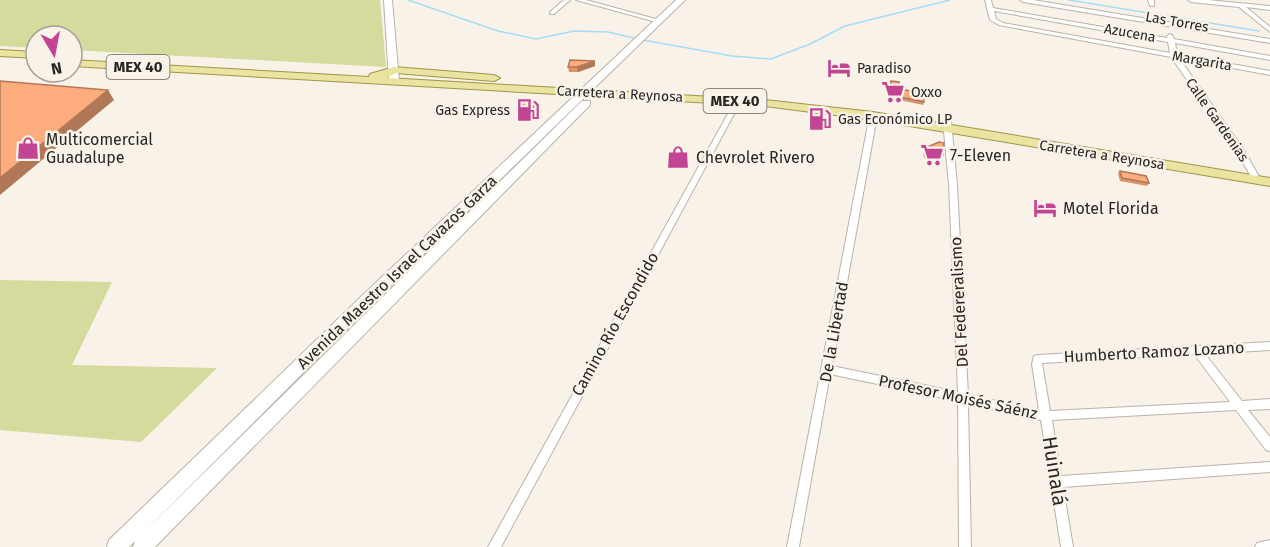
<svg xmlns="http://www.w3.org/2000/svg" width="1270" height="547" font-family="'Fira Sans',sans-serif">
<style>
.green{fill:#d4db9c}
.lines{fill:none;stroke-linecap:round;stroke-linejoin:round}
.stream{stroke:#a5ddf7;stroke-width:1.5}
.street-casing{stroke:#b9b3a9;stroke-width:2}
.secondary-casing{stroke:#b9b3a9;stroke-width:2}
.primary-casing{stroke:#9e964b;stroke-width:2}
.street{fill:#fff;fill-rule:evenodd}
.secondary{fill:#fff;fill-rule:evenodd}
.primary{fill:#ebe4a0;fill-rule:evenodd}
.wall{fill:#da946c}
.shaded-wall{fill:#b17858}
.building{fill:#fdac7d;stroke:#b17858;stroke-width:1.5}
.labels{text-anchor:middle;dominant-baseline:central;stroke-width:5;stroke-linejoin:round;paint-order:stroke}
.far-street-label{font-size:14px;fill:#282622;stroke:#f8f2e8}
.far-poi-label{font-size:14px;fill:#282622;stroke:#f8f2e8;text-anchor:start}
.shield{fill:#f8f2e8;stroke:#66635d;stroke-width:1.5}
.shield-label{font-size:15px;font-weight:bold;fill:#282622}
.poi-label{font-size:16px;fill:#282622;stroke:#f8f2e8;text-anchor:start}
.street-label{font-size:16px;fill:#282622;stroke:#f8f2e8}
.near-street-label{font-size:20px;fill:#282622;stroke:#f8f2e8}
</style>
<rect width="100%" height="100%" fill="#f8f2e8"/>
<!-- green -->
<g class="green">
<polygon points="0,0 380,0 386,67 72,50 72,36 36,36 36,48 0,46"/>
<polygon points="0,280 112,282 72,365 217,368 141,442 0,430"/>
</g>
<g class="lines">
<!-- stream -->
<g class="stream">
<polyline points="408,0 498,31 536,39 574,31 608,32 638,39"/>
<polyline points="1069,0 1259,31"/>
<polyline points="643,40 732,56 771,59 810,44 845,26 950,0"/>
</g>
<!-- street casing -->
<g class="street-casing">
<g id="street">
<polygon points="564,0 570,0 554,14 550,14 550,12"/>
<polygon points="576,0 586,0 663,21 660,23"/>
<path d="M985,0h6l2,8 174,30v-2l3,-2 2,1 2,4 96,17v4l-95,-17 2,11 93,17v4l-91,-17 63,89 19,33 -1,2h-6l-20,-35 -63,-90 -172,-32 -9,-5zM994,11l174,31 2,11 -167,-30 -7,-4z"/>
<polygon points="1020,0 1033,0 1270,39 1270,43 1023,2"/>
<polygon points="1148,0 1154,0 1154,6 1150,6"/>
<polygon points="1188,0 1208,0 1270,6 1270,10 1246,7 1270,27 1270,32 1239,7 1191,2"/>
<polygon points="738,99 741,101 501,547 488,547 735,101"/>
<path d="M870,114h6l1,2 -45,250 126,26 -9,-207 -6,-64 4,-2 4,2 6,64 11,210 71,15 -7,-46 2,-8 4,-1 232,-13v8l-65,4 37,47 28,-2v10l-22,1 22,27v14l-4,-1 -30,-40 -184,10 9,56 209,-14v10l-207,15 10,60h-12l-20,-127 -73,-16 3,143h-12l-1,-146 -128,-27 -31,173h-12zM1194,354l36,48 -180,9 -8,-48z"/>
<polygon points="1270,540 1270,547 1255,547 1257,543"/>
</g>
</g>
<!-- secondary casing -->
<g class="secondary-casing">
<g id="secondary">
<polygon points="384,0 392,0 399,81 394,84 389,81"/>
<polygon points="676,0 685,0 377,299 141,535 582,101 590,101 590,105 155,547 133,547 135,541 129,547 107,547 109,540 367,291"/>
</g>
</g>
<!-- primary casing -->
<g class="primary-casing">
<g id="primary">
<polygon points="0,50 36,52 36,58 0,56"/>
<polygon points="72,60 369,77 370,74 394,67 494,75 500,78 494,81 396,73 387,78 765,100 873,112 1270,178 1270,186 873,120 765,106 72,66"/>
</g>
</g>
<!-- street -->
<use href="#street" class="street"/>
<!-- secondary -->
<use href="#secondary" class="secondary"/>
<!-- primary -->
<use href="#primary" class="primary"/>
</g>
<!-- wall -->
<g class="wall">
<polygon points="595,61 595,66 578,72 569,72 568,67"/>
<polygon points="891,81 899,89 924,102 923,105 889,98 889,85"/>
<polygon points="536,105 532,115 520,114 519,111"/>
<polygon points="925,148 943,155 941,160 924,158 923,153"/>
<polygon points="1120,171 1149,183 1147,186 1120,181 1118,173"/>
</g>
<!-- shaded-wall -->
<g class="shaded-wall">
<polygon points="595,61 595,66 578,72 577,67"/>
<polygon points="108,90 114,100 0,195 0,178"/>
</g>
<!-- building -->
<g class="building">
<polygon points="570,60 595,61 577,67 568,67"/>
<polygon points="0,81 108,90 0,178"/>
<polygon points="891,81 899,82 899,89 923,93 924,102 890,95"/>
<polygon points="524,102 535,103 531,112 519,111"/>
<polygon points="939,142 944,143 943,155 926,153 925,148"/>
<polygon points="1120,171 1146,176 1149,183 1122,178"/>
</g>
<!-- icons -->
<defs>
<g id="hotel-bare" transform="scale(1.8)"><path d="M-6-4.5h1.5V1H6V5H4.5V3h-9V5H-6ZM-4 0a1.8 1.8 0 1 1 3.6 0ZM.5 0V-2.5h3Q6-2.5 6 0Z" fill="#c24593" stroke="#f8f2e8" stroke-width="2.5" paint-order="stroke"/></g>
<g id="supermarket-bare" transform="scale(1.8)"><path d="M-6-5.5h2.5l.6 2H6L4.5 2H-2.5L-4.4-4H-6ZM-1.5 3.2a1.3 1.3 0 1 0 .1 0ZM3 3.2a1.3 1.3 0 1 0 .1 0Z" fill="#c24593" stroke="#f8f2e8" stroke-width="2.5" paint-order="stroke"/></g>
<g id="fuel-bare" transform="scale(1.8)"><path d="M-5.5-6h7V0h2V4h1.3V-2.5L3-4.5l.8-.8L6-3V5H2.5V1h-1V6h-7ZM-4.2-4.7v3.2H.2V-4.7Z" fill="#c24593" stroke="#f8f2e8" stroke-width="2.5" paint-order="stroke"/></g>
<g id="shop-bare" transform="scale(1.8)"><path d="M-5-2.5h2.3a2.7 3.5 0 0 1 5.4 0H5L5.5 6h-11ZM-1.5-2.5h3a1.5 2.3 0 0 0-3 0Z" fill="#c24593" stroke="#f8f2e8" stroke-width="2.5" paint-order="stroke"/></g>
</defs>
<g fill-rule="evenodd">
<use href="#hotel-bare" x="839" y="68"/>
<use href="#supermarket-bare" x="893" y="92"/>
<use href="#fuel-bare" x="528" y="110"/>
<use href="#fuel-bare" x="820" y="119"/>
<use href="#shop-bare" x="28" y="148"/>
<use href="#supermarket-bare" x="932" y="155"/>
<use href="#shop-bare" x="678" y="157"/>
<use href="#hotel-bare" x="1045" y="208"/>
</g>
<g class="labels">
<!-- far-street labels -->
<g class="far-street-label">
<text transform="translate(1177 22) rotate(10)">Las Torres</text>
<text transform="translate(1130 33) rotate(10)">Azucena</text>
<text transform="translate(1202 61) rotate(10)">Margarita</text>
<text transform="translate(620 94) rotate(3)">Carretera a Reynosa</text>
<text transform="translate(1217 120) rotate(55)">Calle Gardenias</text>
<text transform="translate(1102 155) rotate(9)">Carretera a Reynosa</text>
</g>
<!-- far-poi labels -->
<g class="far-poi-label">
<text x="857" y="68">Paradiso</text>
<text x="911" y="92">Oxxo</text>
<text x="510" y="110" text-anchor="end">Gas Express</text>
<text x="838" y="119">Gas Económico LP</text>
</g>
<!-- shield labels -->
<g class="shield">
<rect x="106.5" y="55" width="63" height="24" rx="4.5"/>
<rect x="703.5" y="89" width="63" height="24" rx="4.5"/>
</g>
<g class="shield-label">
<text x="138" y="67">MEX 40</text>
<text x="735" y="101">MEX 40</text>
</g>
<!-- poi labels -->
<g class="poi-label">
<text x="46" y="139">Multicomercial<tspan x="46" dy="18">Guadalupe</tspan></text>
<text x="950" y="155">7-Eleven</text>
<text x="696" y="157">Chevrolet Rivero</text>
<text x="1063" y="208">Motel Florida</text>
</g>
<!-- street labels -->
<g class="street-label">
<text transform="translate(397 272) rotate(-44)">Avenida Maestro Israel Cavazos Garza</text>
<text transform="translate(959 302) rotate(-93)">Del Federeralismo</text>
<text transform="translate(615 324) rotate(-61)">Camino Río Escondido</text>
<text transform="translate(834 332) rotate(-80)">De la Libertad</text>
<text transform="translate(1154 352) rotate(-3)">Humberto Ramoz Lozano</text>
<text transform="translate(958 397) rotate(12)">Profesor Moisés Sáénz</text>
</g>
<!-- near-street labels -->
<g class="near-street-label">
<text transform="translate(1055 471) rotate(81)">Huinalá</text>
</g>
</g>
<!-- north arrow -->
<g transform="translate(54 54) rotate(170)"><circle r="28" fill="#f8f2e8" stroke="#a5a099" stroke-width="1.5"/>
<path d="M0-4.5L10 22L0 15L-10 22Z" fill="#c24593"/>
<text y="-9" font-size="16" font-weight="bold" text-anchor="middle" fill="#282622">N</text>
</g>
</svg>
